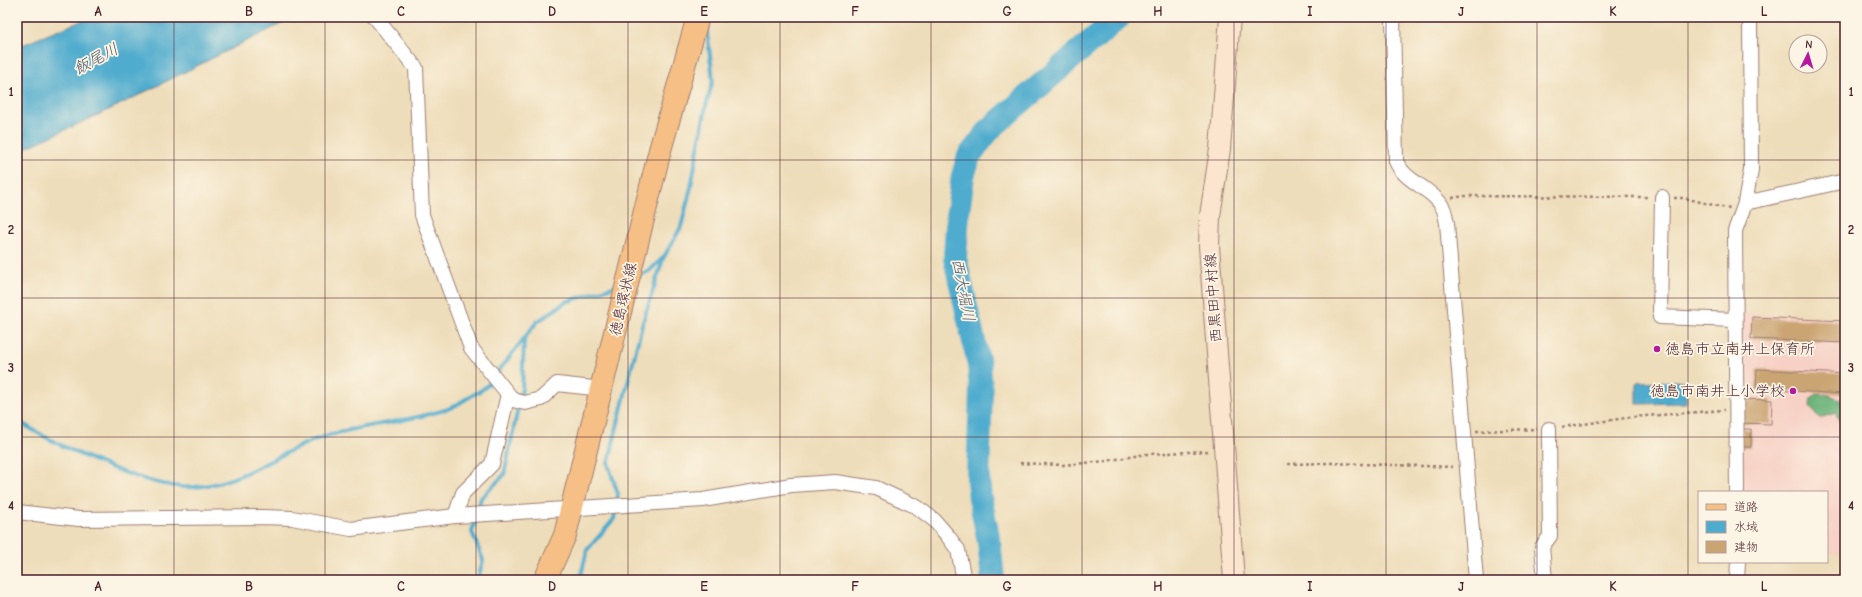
<svg xmlns="http://www.w3.org/2000/svg" width="1862" height="597" font-family="'Comic Neue','Klee One',sans-serif">
<style>
.built{fill:#f7d1c6}
.forest{fill:#6cb37a;stroke:#5b6952}
.water{fill:#50acce;stroke:#4d667c}
.lines{fill:none;stroke-linecap:round;stroke-linejoin:round}
.stream{stroke:#50acce;stroke-width:4}
.river{stroke:#50acce;stroke-width:24}
.building{fill:#caa472}
.minor-casing{stroke:#9c7e72;stroke-width:16}
.secondary-casing{stroke:#9c7e72;stroke-width:22}
.primary-casing{stroke:#9c7e72;stroke-width:24}
.path{stroke:#9c7e72;stroke-width:2.5;stroke-dasharray:3 3;stroke-linecap:butt}
.minor{stroke:#fff;stroke-width:14}
.secondary{stroke:#fbe5cf;stroke-width:20}
.primary{stroke:#f5bf86;stroke-width:22}
.grid{fill:none;stroke:#4a1f2b;stroke-width:1;stroke-opacity:0.55}
.poi-dot{fill:#b5179e;stroke:#fcf5e5;stroke-width:1.5}
.labels{text-anchor:middle;dominant-baseline:central;stroke-width:3.5;stroke-linejoin:round;paint-order:stroke}
.street-label{font-size:15px;fill:#4a1f2b;stroke:#fcf5e5}
.poi-label{font-size:15px;fill:#4a1f2b;stroke:#fcf5e5;text-anchor:start}
.water-label{font-size:16px;font-style:italic;fill:#4c576c;stroke:#fcf5e5}
.neatline{fill:none;stroke:#4a1f2b;stroke-width:1.5}
.grid-label{font-size:13px;text-anchor:middle;font-weight:bold;fill:#4a1f2b}
</style>
<rect width="100%" height="100%" fill="#fcf5e5"/>
<filter id="ink" filterUnits="userSpaceOnUse"><feTurbulence type="fractalNoise" baseFrequency=".025" numOctaves="2"/><feDisplacementMap in="SourceGraphic" scale="8" xChannelSelector="R" yChannelSelector="G"/><feConvolveMatrix kernelMatrix="1 2 1 2 8 2 1 2 1" color-interpolation-filters="sRGB"/></filter>
<filter id="wash" filterUnits="userSpaceOnUse"><feTurbulence type="fractalNoise" baseFrequency=".012" numOctaves="4" result="noise"/><feDisplacementMap in="SourceGraphic" scale="16" xChannelSelector="R" yChannelSelector="G"/><feGaussianBlur stdDeviation="0.9" result="paint"/><feColorMatrix in="noise" values="0 0 0 0 0 0 0 0 0 0 0 0 0 0 0 0 0 1.4 0 .05"/><feComposite in="paint" operator="in"/></filter>
<g filter="url(#wash)">
<rect width="100%" height="100%" fill="#eeddba"/>
<!-- built -->
<polygon class="built" points="1740,313 1845,318 1845,554 1827,553 1827,492 1741,492"/>
<!-- forest -->
<polygon class="forest" points="1817,394 1830,395 1845,402 1845,414 1839,420 1836,413 1819,418 1810,406 1811,398"/>
<!-- water -->
<g class="water">
<polygon points="91,17 295,17 113,108 17,152 17,47"/>
<polygon points="1686,381 1686,403 1637,404 1637,382"/>
</g>
<g class="lines">
<!-- stream -->
<g class="stream">
<polyline points="636,277 649,271 664,257 681,227 691,187 706,106 713,80 706,23"/>
<polyline points="496,374 537,322 566,302 619,285"/>
<path d="M17,420c38,25 131,70 177,67 46,-3 82,-33 123,-48 36,-13 76,-15 113,-25 6,-2 14,-3 20,-6 7,-3 14,-8 21,-12 9,-5 16,-8 21,-17"/>
<polyline points="478,580 483,560 472,532 481,498 504,475 522,389 524,339"/>
<polyline points="580,580 587,550 614,519 618,494 608,464 642,325 663,259"/>
</g>
<!-- river -->
<polyline class="river" points="993,580 989,541 980,498 978,479 981,391 979,364 955,258 958,212 963,176 969,156 990,129 1119,17"/>
</g>
<g id="blocks">
<!-- building -->
<g class="building">
<polygon points="1752,317 1845,321 1845,343 1751,339"/>
<polygon points="1757,369 1845,374 1845,394 1756,389"/>
<polygon points="1740,399 1772,400 1771,424 1739,423"/>
<polygon points="1742,429 1751,429 1751,447 1741,447"/>
</g>
</g>
</g>
<g filter="url(#ink)">
<use href="#blocks" fill-opacity="0" stroke="#9c7e72" stroke-width="1"/>
<g class="lines">
<!-- minor casing -->
<g class="minor-casing">
<g id="minor">
<polyline points="375,17 416,68 422,215 471,348 513,400 525,403 541,399 557,384 602,389"/>
<path d="M1393,17l3,144c8,21 37,27 47,47 2,4 3,11 4,15l29,357"/>
<polyline points="1662,197 1660,317 1735,320"/>
<polyline points="1745,203 1845,181"/>
<polyline points="1737,492 1735,231 1745,203 1751,170 1750,17"/>
<polyline points="17,512 79,519 262,517 292,518 351,529 455,516 703,500 791,485 835,482 876,488 917,507 934,520 947,535 958,550 964,580"/>
<polyline points="455,516 463,493 492,464 508,394"/>
<polyline points="1545,580 1542,547 1550,536 1549,429"/>
<polyline points="1737,580 1738,562"/>
</g>
</g>
<!-- secondary casing -->
<g class="secondary-casing">
<polyline id="secondary" points="1230,17 1220,149 1210,216 1209,246 1234,580"/>
</g>
<!-- primary casing -->
<g class="primary-casing">
<polyline id="primary" points="545,580 565,535 660,150 698,17"/>
</g>
<!-- path -->
<g class="path">
<polyline points="1452,198 1465,196 1649,197"/>
<polyline points="1674,198 1684,198 1730,209"/>
<polyline points="1562,427 1633,417 1724,410"/>
<polyline points="1476,431 1537,429"/>
<polyline points="1020,463 1063,465 1106,461 1147,454 1208,451"/>
<polyline points="1288,464 1330,463 1455,467"/>
</g>
<!-- minor -->
<use href="#minor" class="minor"/>
<!-- secondary -->
<use href="#secondary" class="secondary"/>
<!-- primary -->
<use href="#primary" class="primary"/>
</g>
</g>
<!-- grid -->
<path class="grid" d="M174,17v563M325,17v563M476,17v563M628,17v563M780,17v563M931,17v563M1082,17v563M1234,17v563M1386,17v563M1537,17v563M1688,17v563M17,160h1828M17,298h1828M17,437h1828"/>
<!-- markers -->
<g class="poi-dot">
<circle cx="1657" cy="349" r="4"/>
<circle cx="1793" cy="391" r="4"/>
</g>
<g class="labels">
<!-- street labels -->
<g class="street-label">
<text transform="translate(1213 298) rotate(-94)">西黒田中村線</text>
<text transform="translate(623 299) rotate(-77)">徳島環状線</text>
</g>
<!-- poi labels -->
<g class="poi-label">
<text x="1665" y="349">徳島市立南井上保育所</text>
<text x="1785" y="391" text-anchor="end">徳島市南井上小学校</text>
</g>
<!-- water labels -->
<g class="water-label">
<text transform="translate(96 59) rotate(-28)">飯尾川</text>
<text transform="translate(963 290) rotate(79)">西大堀川</text>
</g>
</g>
<!-- margin -->
<rect width="1862" height="597" fill="none" stroke="#fcf5e5" stroke-width="44"/>
<!-- legend -->
<rect x="1698" y="491" width="130" height="72" fill="#fcf5e5" stroke="#b59f9b"/>
<rect x="1706" y="504" width="20" height="6" fill="#f5bf86" stroke="#b59f9b"/>
<text x="1734" y="511" font-size="12" fill="#4a1f2b">道路</text>
<rect x="1706" y="521" width="20" height="12" fill="#50acce" stroke="#b59f9b"/>
<text x="1734" y="531" font-size="12" fill="#4a1f2b">水域</text>
<rect x="1706" y="541" width="20" height="12" fill="#caa472" stroke="#b59f9b"/>
<text x="1734" y="551" font-size="12" fill="#4a1f2b">建物</text>
<!-- north arrow -->
<g transform="translate(1808 54) rotate(5)"><circle r="19" fill="#fcf5e5" stroke="#b59f9b"/>
<path d="M0-3L7 15L0 10L-7 15Z" fill="#b5179e"/>
<text y="-6" font-size="11" font-weight="bold" text-anchor="middle" fill="#4a1f2b">N</text>
</g>
<rect x="22" y="22" width="1818" height="553" class="neatline"/>
<g class="grid-label">
<text x="98" y="16">A</text>
<text x="249" y="16">B</text>
<text x="401" y="16">C</text>
<text x="552" y="16">D</text>
<text x="704" y="16">E</text>
<text x="855" y="16">F</text>
<text x="1007" y="16">G</text>
<text x="1158" y="16">H</text>
<text x="1310" y="16">I</text>
<text x="1461" y="16">J</text>
<text x="1613" y="16">K</text>
<text x="1764" y="16">L</text>
<text x="11" y="96">1</text>
<text x="1851" y="96">1</text>
<text x="11" y="234">2</text>
<text x="1851" y="234">2</text>
<text x="11" y="372">3</text>
<text x="1851" y="372">3</text>
<text x="11" y="510">4</text>
<text x="1851" y="510">4</text>
<text x="98" y="591">A</text>
<text x="249" y="591">B</text>
<text x="401" y="591">C</text>
<text x="552" y="591">D</text>
<text x="704" y="591">E</text>
<text x="855" y="591">F</text>
<text x="1007" y="591">G</text>
<text x="1158" y="591">H</text>
<text x="1310" y="591">I</text>
<text x="1461" y="591">J</text>
<text x="1613" y="591">K</text>
<text x="1764" y="591">L</text>
</g>
</svg>
